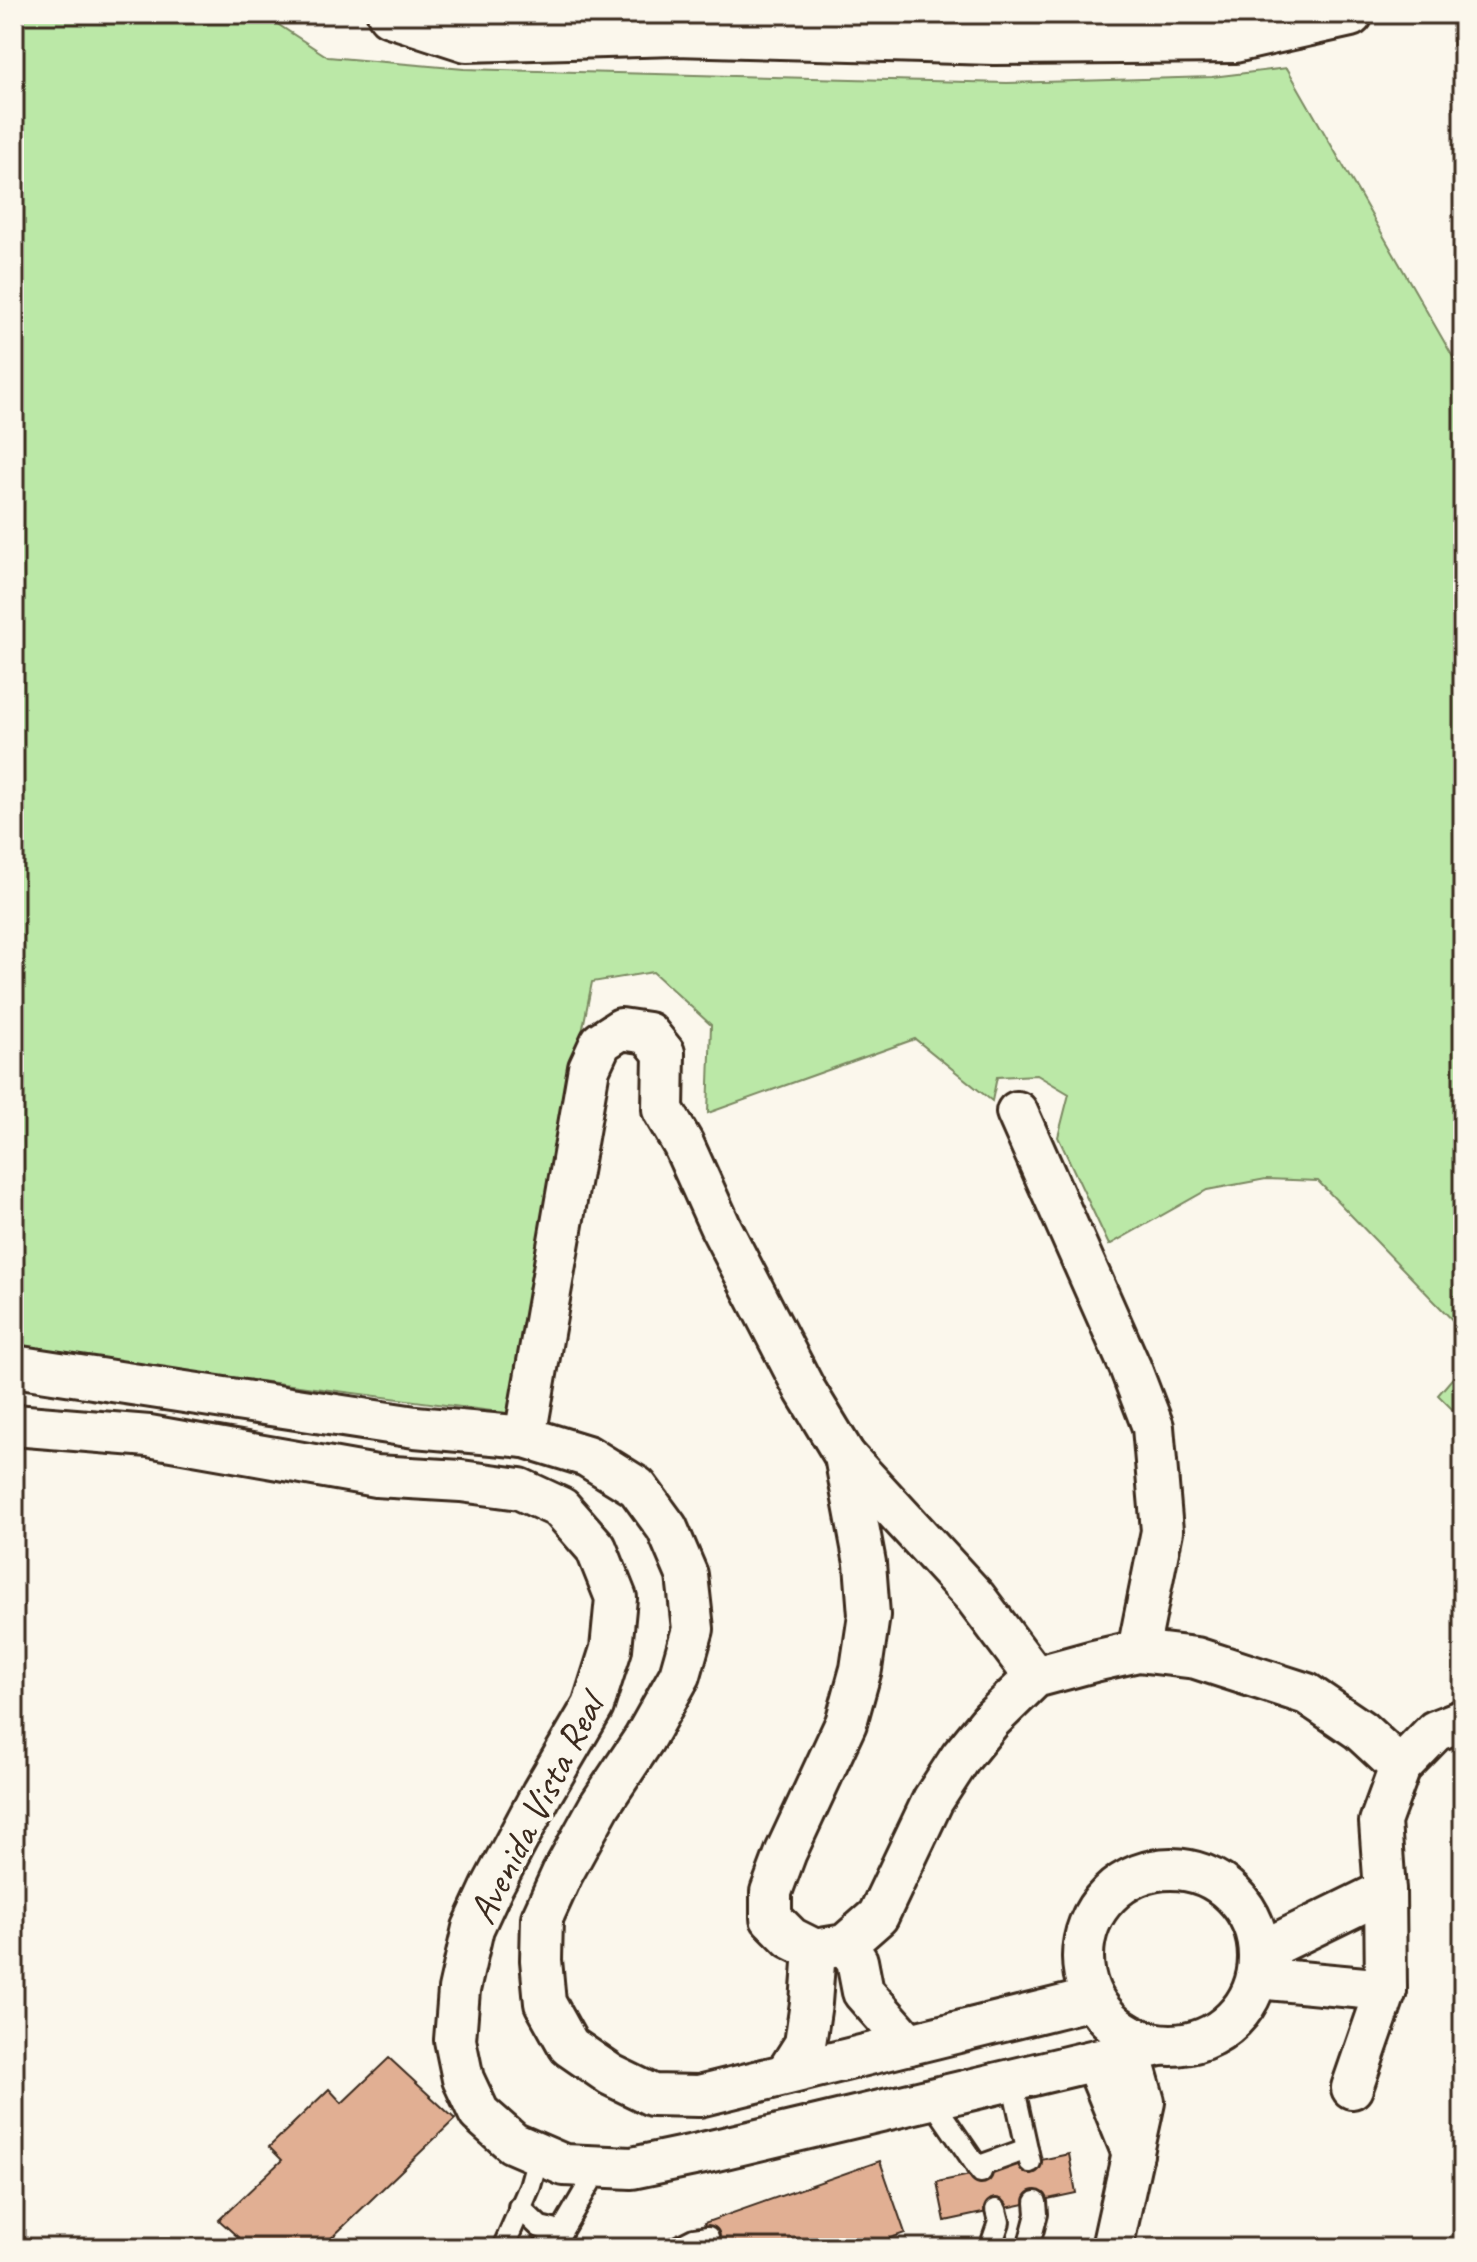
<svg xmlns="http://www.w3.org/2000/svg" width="1477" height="2262" font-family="Caveat,sans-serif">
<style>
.green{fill:#bbe8a7;stroke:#7b8962;stroke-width:2}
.building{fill:#e1af93;stroke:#3b2a1e;stroke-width:2}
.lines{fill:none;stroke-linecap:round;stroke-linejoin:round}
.service-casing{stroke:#3b2a1e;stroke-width:26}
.minor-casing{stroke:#3b2a1e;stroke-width:46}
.tertiary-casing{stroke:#3b2a1e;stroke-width:50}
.service{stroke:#fbf7ec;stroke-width:20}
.minor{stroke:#fbf7ec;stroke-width:40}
.tertiary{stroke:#fbf7ec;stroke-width:44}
.labels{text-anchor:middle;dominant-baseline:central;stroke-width:8;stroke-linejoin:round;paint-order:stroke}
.street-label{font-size:40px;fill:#3b2a1e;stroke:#fbf7ec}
</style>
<rect width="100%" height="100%" fill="#fbf7ec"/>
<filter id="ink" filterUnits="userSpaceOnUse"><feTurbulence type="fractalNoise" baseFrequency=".0125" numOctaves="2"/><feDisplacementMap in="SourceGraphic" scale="16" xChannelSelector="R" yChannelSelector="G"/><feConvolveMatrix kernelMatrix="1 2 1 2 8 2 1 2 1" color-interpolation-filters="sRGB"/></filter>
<g filter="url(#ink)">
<!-- green -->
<g class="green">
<polygon points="14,14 262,14 328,57 464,69 1007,83 1212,77 1287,68 1461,371 1463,370 1463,1331 1318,1181 1266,1179 1207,1190 1109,1245 1058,1137 1069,1094 1037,1075 997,1077 992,1101 915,1039 708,1113 711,1025 653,972 592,982 507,1413 14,1349"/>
<polygon points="1463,1366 1463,1420 1438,1395"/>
</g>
<!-- building -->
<g class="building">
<polygon points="389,2058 455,2119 321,2248 250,2248 219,2220 282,2160 269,2147 329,2089 342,2103"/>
<polygon points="1069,2154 1076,2193 945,2221 937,2182"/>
<polygon points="880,2161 905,2233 862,2248 712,2248 704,2223"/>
</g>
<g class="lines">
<!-- service casing -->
<g class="service-casing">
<g id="service">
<polyline points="1012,2080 1030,2162"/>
<polyline points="931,2099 981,2172"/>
<polyline points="977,2167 1027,2149"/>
<polyline points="519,2207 540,2227 561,2232"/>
<polyline points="503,2248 530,2186 539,2154"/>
<polyline points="543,2248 561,2232 599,2167"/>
<polyline points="676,2248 694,2239 708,2237"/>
<polyline points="990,2248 999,2222 996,2210"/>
<polyline points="1028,2248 1037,2214 1036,2202"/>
</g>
</g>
<!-- minor casing -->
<g class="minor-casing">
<g id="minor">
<polyline points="1017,1112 1130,1367 1153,1427 1162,1531 1138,1651"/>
<polyline points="14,1366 415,1427 525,1437 587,1456 637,1487 667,1528 687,1575 693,1629 680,1675 644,1739 600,1805 562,1874 542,1918 541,1960 545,2003 569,2046 611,2075 652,2095 699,2096 1092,1999"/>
<polyline points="14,1425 149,1436 376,1476 461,1481 520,1489 561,1508 596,1548 616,1598 611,1649 593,1706 542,1793 492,1887 473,1928 459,1990 455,2040 463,2079 479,2113 513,2143 564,2165 632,2168 699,2154 1159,2045"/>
<polyline points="525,1437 589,1068 601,1042 621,1029 648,1033 664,1053 663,1110 683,1144 720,1226 805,1390 845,1456 975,1597 1035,1677"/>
<polyline points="845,1456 865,1563 869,1615 861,1669 846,1723 786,1852 771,1892 771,1918 791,1938 815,1950 845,1945 878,1916 933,1800 961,1757 991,1720 1035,1677 1094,1661 1138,1651 1196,1658 1307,1694 1360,1730 1400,1767"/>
<circle cx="1171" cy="1957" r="88"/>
<polyline points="845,1945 857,1961 863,1992 909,2044"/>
<polyline points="1260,1952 1385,1891"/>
<polyline points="1257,1978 1386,1990"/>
<polyline points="1095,2061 1133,2154"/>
<polyline points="786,2074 805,2044 811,2003 815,1950"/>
<polyline points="1352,2088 1386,1990 1385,1891 1380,1822 1400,1767 1435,1731 1463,1720"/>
<polyline points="1112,2248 1144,2102 1130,2052"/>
</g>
</g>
<!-- tertiary casing -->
<g class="tertiary-casing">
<polyline id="tertiary" points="390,14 467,39 676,33 994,42 1234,40 1350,14"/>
</g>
<!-- service -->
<use href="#service" class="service"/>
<!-- minor -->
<use href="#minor" class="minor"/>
<!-- tertiary -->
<use href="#tertiary" class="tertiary"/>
</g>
</g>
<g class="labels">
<!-- street labels -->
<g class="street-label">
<text transform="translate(536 1809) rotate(-63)">Avenida Vista Real</text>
</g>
</g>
<!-- margin -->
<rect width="1477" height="2262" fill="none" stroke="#fbf7ec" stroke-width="48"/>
<rect x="24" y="24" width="1429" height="2214" fill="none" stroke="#3b2a1e" stroke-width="3" filter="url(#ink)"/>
</svg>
